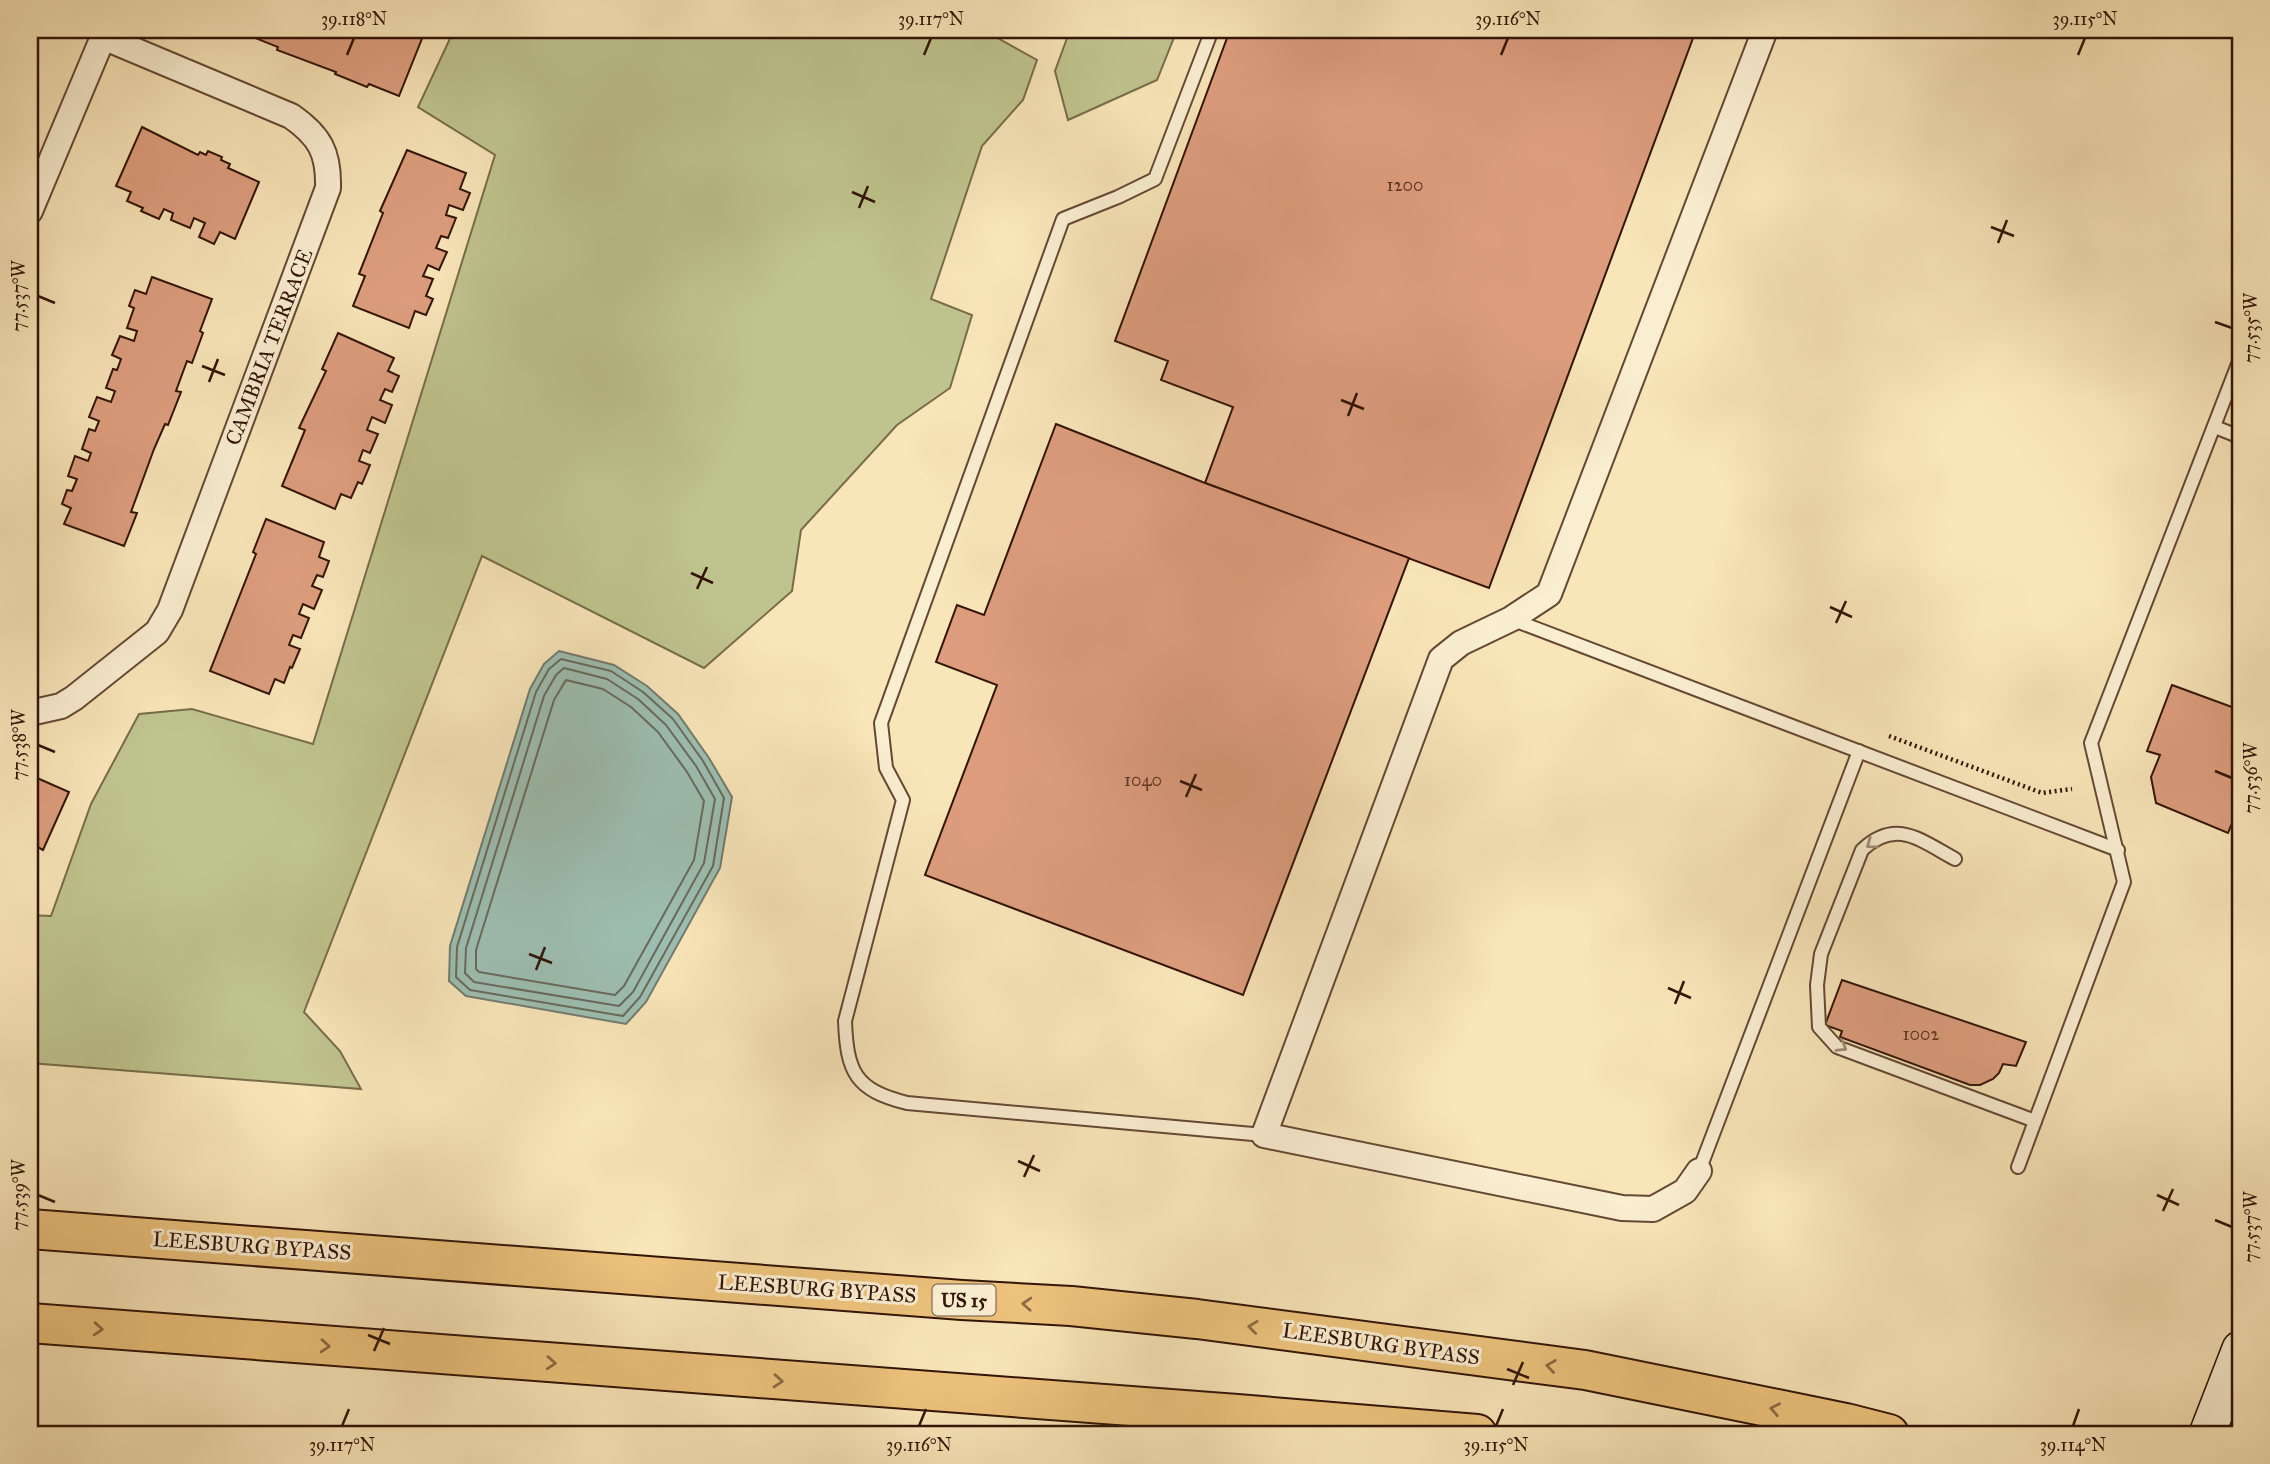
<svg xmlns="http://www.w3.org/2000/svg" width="2270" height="1464" font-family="'IM FELL Great Primer',serif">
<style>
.green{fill:#bfc48e;stroke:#786c4a;stroke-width:2}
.water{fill:#9dbfb2;stroke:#727b6e;stroke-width:2}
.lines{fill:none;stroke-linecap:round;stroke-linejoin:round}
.shore{stroke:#686a5c;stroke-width:2}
.building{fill:#dd9d7d;stroke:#321407;stroke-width:2}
.service-casing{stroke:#644833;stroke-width:16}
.minor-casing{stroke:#644833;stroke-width:28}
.secondary-casing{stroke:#321407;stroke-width:38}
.trunk-casing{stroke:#321407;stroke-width:42}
.path{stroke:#321407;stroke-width:4.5;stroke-dasharray:2 3.5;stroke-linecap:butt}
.service{stroke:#faeed1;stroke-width:12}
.minor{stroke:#faeed1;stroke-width:24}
.secondary{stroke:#faeed1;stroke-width:35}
.trunk{stroke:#ecc27c;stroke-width:38}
.oneway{stroke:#a08c76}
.oneway2{stroke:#8f6b42}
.ticks{fill:none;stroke:#321407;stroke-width:2.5}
.labels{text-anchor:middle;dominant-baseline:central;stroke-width:6;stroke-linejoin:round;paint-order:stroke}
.number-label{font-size:18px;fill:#5d3624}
.shield{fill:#faeed1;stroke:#6e5544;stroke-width:2}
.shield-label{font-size:19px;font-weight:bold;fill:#321407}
.street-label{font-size:21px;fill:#321407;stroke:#faeed1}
.neatline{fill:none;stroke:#321407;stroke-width:2.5}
.ticks-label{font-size:18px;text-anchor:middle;fill:#321407}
</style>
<rect width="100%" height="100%" fill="#f8e5b8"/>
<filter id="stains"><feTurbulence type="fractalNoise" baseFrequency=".00286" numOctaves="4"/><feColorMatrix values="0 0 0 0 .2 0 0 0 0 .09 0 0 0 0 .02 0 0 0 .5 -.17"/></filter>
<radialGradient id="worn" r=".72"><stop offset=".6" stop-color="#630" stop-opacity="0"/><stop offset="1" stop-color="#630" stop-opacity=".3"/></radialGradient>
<!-- green -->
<g class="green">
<polygon points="454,30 983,30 1037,60 1023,100 982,146 931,299 972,315 950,388 897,425 801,530 792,591 704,668 482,556 304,1012 340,1051 361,1089 30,1063 30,915 51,916 91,804 139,714 192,709 313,744 495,155 418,107"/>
<polygon points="1070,30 1177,30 1157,80 1068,120 1055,71"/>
</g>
<!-- water -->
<polygon class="water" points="559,651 614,665 647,686 678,714 709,758 732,797 720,868 646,1002 626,1024 466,996 449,981 450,946 530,689 544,664"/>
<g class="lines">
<!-- shore -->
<g class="shore">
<polygon points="561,659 611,671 643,692 673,719 703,761 724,798 713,866 640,997 623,1016 470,990 456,977 457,947 536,692 549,669"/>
<polygon points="564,668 607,679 638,699 666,725 696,766 715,799 704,863 633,992 619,1006 474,982 465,973 466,948 544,696 556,675"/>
<polygon points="566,680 603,689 631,707 658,732 687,772 704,801 694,860 624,986 615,995 479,972 476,969 476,950 554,700"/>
</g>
</g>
<!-- building -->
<g class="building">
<polygon points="235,30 407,30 423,36 399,96 369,84 367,87 335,74 336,72 277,50 278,47"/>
<polygon points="1230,30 1696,30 1489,588 1205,483 1233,407 1161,380 1168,361 1115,341"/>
<polygon points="142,127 198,155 200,152 206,155 208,151 222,157 221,160 230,164 228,168 259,182 235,239 220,232 214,244 199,237 205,223 194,218 190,228 171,220 173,213 164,209 159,219 141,211 143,208 127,201 131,192 116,186"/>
<polygon points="407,150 466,173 460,189 470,193 463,210 449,205 446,215 456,218 448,238 441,236 436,248 447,252 439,270 428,265 423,276 433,279 426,296 433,299 426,315 415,311 409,328 353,306 365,276 359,274 383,213 380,211"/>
<polygon points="152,277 212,299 200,331 203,333 192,363 187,361 176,391 181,392 168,425 165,424 154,449 131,512 137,513 124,546 64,524 71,508 62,504 67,490 72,491 77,479 68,476 75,456 88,461 91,453 82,449 89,429 95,431 99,421 89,417 97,397 111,402 115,391 106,388 113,369 117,370 121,359 112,355 120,336 134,341 137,331 127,328 134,308 129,306 135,290 146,294"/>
<polygon points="338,333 394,358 388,371 399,376 392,392 385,389 380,400 392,405 385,423 372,417 367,430 378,434 370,453 363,450 359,461 370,465 362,484 358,482 351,498 341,494 335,509 282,486 305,430 299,428 326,371 322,369"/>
<polygon points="1056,424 1205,483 1409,558 1243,995 925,875 997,685 936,662 957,605 984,615"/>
<polygon points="266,519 324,542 319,557 329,561 323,577 317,575 312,586 322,590 314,609 303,604 299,614 309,618 301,638 293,635 289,645 300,649 292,668 290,667 284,683 275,679 269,694 210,671 256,554 253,552"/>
<polygon points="2172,685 2240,710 2240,803 2228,833 2156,803 2151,777 2160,755 2147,751"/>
<polygon points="37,778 69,792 43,850 30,843 30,794"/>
<polygon points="1842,980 2026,1042 2016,1066 2003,1064 1999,1073 1993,1079 1980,1085 1970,1085 1840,1037 1842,1031 1825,1025"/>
</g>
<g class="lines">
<!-- service casing -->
<g class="service-casing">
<g id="service">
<path d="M1212,30l-57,149 -37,18 -55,22 -182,504 5,45 17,32 -58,221c2,51 10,69 62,82l357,32"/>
<polyline points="2215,427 2240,437"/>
<polyline points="1511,619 2118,850"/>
<path d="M1955,859c-35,-19 -59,-41 -93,-9l-41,104 -4,31 2,42 18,20 198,74"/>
<polyline points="2018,1167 2124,882 2091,743 2240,359"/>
<polyline points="1699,1171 1859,751"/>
</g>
</g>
<!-- minor casing -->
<g class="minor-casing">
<g id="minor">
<polyline points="30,211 106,30"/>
<path d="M30,713l31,-7 13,-8 83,-66 13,-22 158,-422c1,-35 -8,-52 -37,-72l-188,-79"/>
<polyline points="1699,1171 1685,1191 1653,1209 1622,1208 1264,1135 1441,659 1461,643 1511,619 1549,594 1765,30"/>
</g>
</g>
<!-- secondary casing -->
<g class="secondary-casing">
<polyline id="secondary" points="2207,1434 2240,1349"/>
</g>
<!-- trunk casing -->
<g class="trunk-casing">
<g id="trunk">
<polyline points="30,1229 962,1300 1071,1306 1197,1319 1585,1370 1846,1423 1889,1434"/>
<polyline points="30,1323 1237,1414 1477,1434"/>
</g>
</g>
<!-- path -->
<polyline class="path" points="1889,736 2042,793 2072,789"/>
<!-- service -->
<use href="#service" class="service"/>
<!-- minor -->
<use href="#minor" class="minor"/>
<!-- secondary -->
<use href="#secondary" class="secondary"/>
<!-- trunk -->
<use href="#trunk" class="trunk"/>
</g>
<!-- one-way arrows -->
<defs><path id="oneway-chevron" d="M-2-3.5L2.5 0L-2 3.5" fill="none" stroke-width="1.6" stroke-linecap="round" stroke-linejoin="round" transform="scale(1.75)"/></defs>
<g class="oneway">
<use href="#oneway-chevron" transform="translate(1871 844) rotate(144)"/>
<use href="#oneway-chevron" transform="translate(1842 1047) rotate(32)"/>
</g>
<g class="oneway2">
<use href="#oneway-chevron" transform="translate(1027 1304) rotate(-177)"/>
<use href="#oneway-chevron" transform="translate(1253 1327) rotate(-173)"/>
<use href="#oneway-chevron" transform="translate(98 1329) rotate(4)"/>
<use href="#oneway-chevron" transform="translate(325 1346) rotate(4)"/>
<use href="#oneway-chevron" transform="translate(551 1363) rotate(4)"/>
<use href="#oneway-chevron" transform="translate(1551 1366) rotate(-172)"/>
<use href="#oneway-chevron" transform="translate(778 1381) rotate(4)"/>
<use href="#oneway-chevron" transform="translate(1775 1409) rotate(-169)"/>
</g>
<!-- ticks -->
<path class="ticks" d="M347,55l7,-17M924,55l7,-17M1501,55l7,-17M2078,55l7,-17M852,192l23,10M859,208l9,-22M1991,227l23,9M1998,243l9,-23M38,296l17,7M2215,322l17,6M202,366l23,9M209,382l9,-23M1341,400l23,9M1348,416l9,-23M691,573l22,10M697,589l10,-22M1830,607l22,10M1836,623l10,-22M38,745l17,7M2215,771l17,7M1180,781l22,9M1186,797l10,-23M529,954l23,9M536,970l9,-23M1668,988l23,10M1675,1004l9,-23M1018,1161l22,10M1024,1177l10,-22M38,1195l17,7M2157,1195l22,10M2163,1211l10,-22M2215,1220l17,7M368,1335l22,9M374,1351l10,-23M1507,1369l22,9M1513,1385l10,-23M342,1426l7,-17M919,1426l7,-17M1496,1426l7,-17M2073,1426l6,-17"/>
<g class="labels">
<!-- number labels -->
<g class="number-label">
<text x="1405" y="185">1200</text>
<text x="1143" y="780">1040</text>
<text x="1921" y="1034">1002</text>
</g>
<!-- shield labels -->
<rect class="shield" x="932.5" y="1284.5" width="63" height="31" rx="5"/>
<g class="shield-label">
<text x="964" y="1300">US 15</text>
</g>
<!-- street labels -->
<g class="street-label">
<text transform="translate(269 347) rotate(-69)">CAMBRIA TERRACE</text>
<text transform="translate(252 1246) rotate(4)">LEESBURG BYPASS</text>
<text transform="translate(817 1289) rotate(4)">LEESBURG BYPASS</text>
<text transform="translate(1381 1344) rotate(8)">LEESBURG BYPASS</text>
</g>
</g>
<!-- margin -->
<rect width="2270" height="1464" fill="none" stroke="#f8e5b8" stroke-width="77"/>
<rect x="38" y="38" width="2194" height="1388" class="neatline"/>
<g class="ticks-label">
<text x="354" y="25">39.118°N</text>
<text x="931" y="25">39.117°N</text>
<text x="1508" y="25">39.116°N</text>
<text x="2085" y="25">39.115°N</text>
<text transform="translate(19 296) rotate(-90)" y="6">77.537°W</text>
<text transform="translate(2251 328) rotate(-90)" y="6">77.535°W</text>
<text transform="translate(19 745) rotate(-90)" y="6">77.538°W</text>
<text transform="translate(2251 778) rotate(-90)" y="6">77.536°W</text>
<text transform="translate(19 1195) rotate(-90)" y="6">77.539°W</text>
<text transform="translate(2251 1227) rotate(-90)" y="6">77.537°W</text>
<text x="342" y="1451">39.117°N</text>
<text x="919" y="1451">39.116°N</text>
<text x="1496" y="1451">39.115°N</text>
<text x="2073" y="1451">39.114°N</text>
</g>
<rect width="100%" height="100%" filter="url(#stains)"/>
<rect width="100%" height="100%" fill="url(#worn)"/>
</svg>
